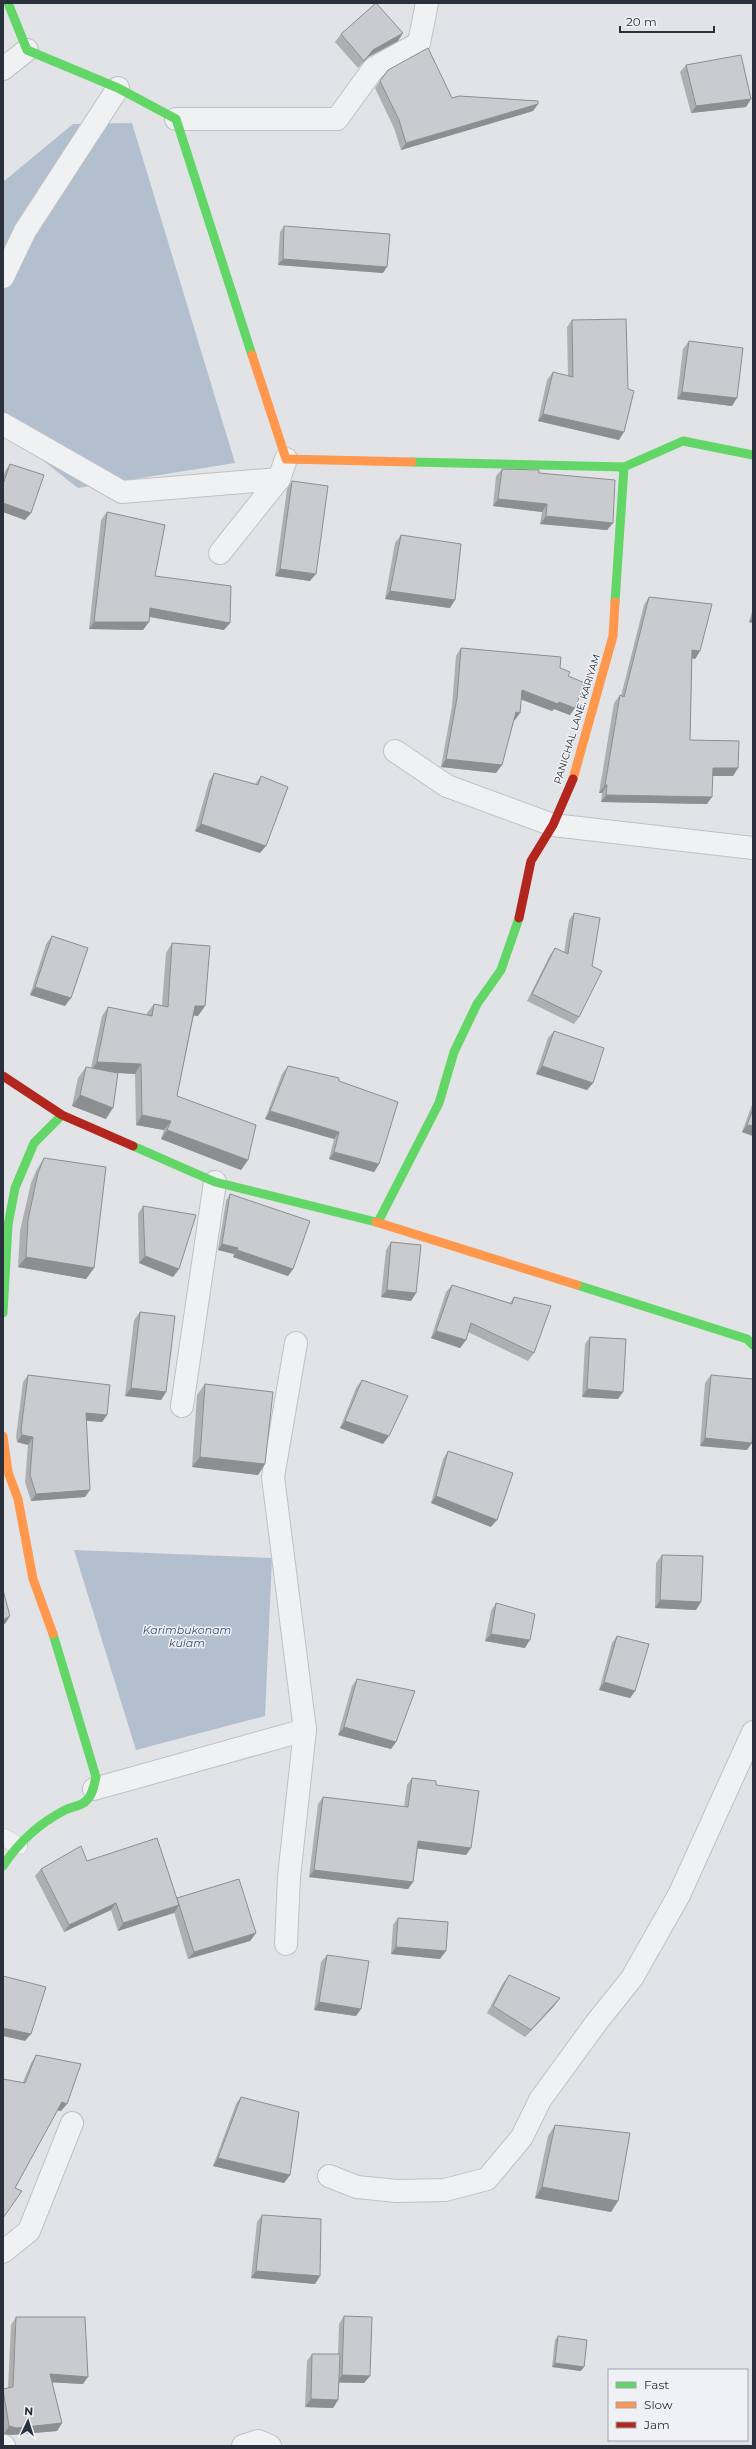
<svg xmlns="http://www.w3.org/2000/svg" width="756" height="2449" font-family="Montserrat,sans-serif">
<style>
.water{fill:#b2bfce}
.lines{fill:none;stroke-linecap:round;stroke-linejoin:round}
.lane-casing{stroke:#c0c1c4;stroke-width:18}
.street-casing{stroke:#c0c1c4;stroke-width:24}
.lane{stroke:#f0f1f3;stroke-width:17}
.street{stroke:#f0f1f3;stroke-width:22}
.fast{stroke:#63d668;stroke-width:9}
.slow{stroke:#ff974d;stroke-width:9}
.jam{stroke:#b3261e;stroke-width:9}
.wall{fill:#adafb1}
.shaded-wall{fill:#8d8e90}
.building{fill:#c9cbce;stroke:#8d8e90}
.labels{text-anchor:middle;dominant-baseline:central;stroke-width:3;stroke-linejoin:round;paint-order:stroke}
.street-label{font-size:10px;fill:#2a313d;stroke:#eff1f5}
.water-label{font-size:11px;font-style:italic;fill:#38506d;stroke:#eff1f5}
</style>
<rect width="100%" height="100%" fill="#e1e3e6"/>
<!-- water -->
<g class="water">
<polygon points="132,123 235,463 78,488 3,429 3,182 73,124"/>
<polygon points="74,1550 272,1558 265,1716 136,1750"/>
</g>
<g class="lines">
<!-- lane casing -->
<g class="lane-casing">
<polyline id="lane" points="3,1837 19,1846"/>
</g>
<!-- street casing -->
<g class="street-casing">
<g id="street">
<polyline points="3,69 27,50"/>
<polyline points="176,119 337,119 374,68 419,43 427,3"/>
<polyline points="3,277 25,231 118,88"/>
<polyline points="3,424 122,492 279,479 286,459"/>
<polyline points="220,553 279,479"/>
<polyline points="395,751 447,786 553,825 753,848"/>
<polyline points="182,1406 215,1182"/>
<polyline points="94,1789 305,1730"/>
<polyline points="286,1944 289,1877 305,1730 273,1477 296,1343"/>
<polyline points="329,2176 357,2187 397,2191 445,2190 487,2179 522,2137 540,2100 596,2023 632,1978 679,1895 753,1732"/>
<polyline points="3,2252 29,2231 72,2123"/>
<polyline points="3,2446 4,2446"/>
<polyline points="243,2446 258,2441 270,2446"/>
</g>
</g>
<!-- lane -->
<use href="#lane" class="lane"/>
<!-- street -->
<use href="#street" class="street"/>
<!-- fast -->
<g class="fast">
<polyline points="8,3 27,50 118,88 176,119 252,355"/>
<polyline points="412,462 624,467 683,441 753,455"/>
<polyline points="615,602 624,467"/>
<polyline points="133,1146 215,1182 376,1222"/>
<polyline points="378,1222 439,1103 454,1052 477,1004 501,970 519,918"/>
<polyline points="577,1285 747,1339 753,1345"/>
<polyline points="3,1313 8,1225 15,1188 34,1143 62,1115"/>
<path d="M3,1866c15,-23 37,-43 62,-56 7,-4 16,-3 22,-10 6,-6 7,-15 9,-23l-43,-143"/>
</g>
<!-- slow -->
<g class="slow">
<polyline points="252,355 286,459 412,462"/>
<polyline points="573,779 613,636 615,602"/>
<polyline points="376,1222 577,1285"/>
<polyline points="3,1436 8,1472 18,1499 33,1579 53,1634"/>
</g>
<!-- jam -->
<g class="jam">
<polyline points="519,918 531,861 553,825 573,779"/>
<polyline points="3,1076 62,1115 133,1146"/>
</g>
</g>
<!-- wall -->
<g class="wall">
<polygon points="341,34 398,41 368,57 358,68 335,42"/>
<polygon points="686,65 751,99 746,107 691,113 680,72"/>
<polygon points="388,70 452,98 538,104 533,111 401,150 394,128 375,88"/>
<polygon points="284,226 383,273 278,265 280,232"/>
<polygon points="572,320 619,440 538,421 547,380 553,372 568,376 567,327"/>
<polygon points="689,341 732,406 677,399 683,349"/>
<polygon points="10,464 25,520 3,512 3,477 5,471"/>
<polygon points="502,469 539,473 613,523 607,530 540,524 542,512 493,506 496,476"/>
<polygon points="292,481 310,581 275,576 287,489"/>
<polygon points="107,512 155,576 224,630 149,617 143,630 89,629 101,520"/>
<polygon points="401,535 450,608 385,599 395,543"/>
<polygon points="649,597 700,651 695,659 692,658 690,740 738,768 733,776 713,776 707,804 601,802 602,793 599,793 614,703 620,695 621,696 644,605"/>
<polygon points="753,608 753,623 749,622"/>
<polygon points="461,648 560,668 568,676 570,715 554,709 552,711 521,699 496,773 441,767 452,706 456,656"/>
<polygon points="214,773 255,784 261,776 260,853 195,831 209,781"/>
<polygon points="574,913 579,1017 574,1024 527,1001 550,955 555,948 564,953 569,920"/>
<polygon points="52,936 65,1006 30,995 46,944"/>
<polygon points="172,943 198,1016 194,1015 177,1096 248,1160 241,1170 161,1139 164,1130 136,1125 135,1074 118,1073 106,1119 72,1106 78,1078 86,1067 91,1068 102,1016 108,1007 147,1015 147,1013 154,1004 162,1005 166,953"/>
<polygon points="554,1031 593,1083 587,1090 536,1074 548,1038"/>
<polygon points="288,1066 339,1081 379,1164 374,1172 329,1159 334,1139 265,1119 282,1074"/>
<polygon points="753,1102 753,1136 742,1132"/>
<polygon points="44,1158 94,1268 86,1279 18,1267 20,1231 31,1183 37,1169"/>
<polygon points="230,1194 293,1269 288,1276 233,1257 234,1254 218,1250 226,1201"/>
<polygon points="143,1206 179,1269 173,1277 139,1263 138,1214"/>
<polygon points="391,1242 416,1293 411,1301 381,1297 386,1250"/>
<polygon points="452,1285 510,1303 514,1297 534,1353 528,1361 468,1332 466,1340 460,1348 431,1338 446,1292"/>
<polygon points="140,1312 166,1392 161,1400 125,1396 134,1320"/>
<polygon points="590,1337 618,1399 582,1397 585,1344"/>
<polygon points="28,1375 107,1415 102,1422 86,1421 85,1497 31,1501 25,1482 28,1445 17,1442 16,1437 23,1382"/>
<polygon points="711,1375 747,1450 700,1446 705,1383"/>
<polygon points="362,1380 383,1444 340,1428 356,1388"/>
<polygon points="205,1384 265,1464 258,1475 192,1467 197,1395"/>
<polygon points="448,1451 491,1527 431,1503 443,1459"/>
<polygon points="662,1555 696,1610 655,1608 656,1563"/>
<polygon points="496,1603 525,1648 485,1641 491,1611"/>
<polygon points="617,1636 635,1691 630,1698 599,1690 612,1643"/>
<polygon points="357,1679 396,1742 391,1749 338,1735 352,1686"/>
<polygon points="412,1778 436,1785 471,1848 466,1855 418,1848 413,1882 408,1889 309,1877 318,1804 323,1797 404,1807 407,1785"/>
<polygon points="87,1861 177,1898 256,1933 250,1941 188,1959 174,1912 118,1931 111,1910 64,1932 35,1876 41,1869"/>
<polygon points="398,1918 440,1959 391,1954 393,1925"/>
<polygon points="327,1955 356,2016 314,2010 321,1962"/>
<polygon points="509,1975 560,1998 554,2006 525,2037 487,2013 503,1983"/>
<polygon points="36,2055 61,2111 57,2110 15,2188 3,2218 23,2082 31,2063"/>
<polygon points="241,2097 290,2175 284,2183 213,2166 236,2104"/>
<polygon points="555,2125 618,2201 611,2212 535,2198 548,2136"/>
<polygon points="262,2215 320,2276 315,2284 251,2278 257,2222"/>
<polygon points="344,2316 370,2376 364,2383 339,2383 338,2400 333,2408 305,2407 307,2361 312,2354 338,2354 339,2324"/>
<polygon points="16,2317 83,2384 52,2382 62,2423 57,2431 11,2435 4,2434 3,2428 3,2389 8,2388 11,2325"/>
<polygon points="558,2336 581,2371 552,2367 555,2340"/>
</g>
<!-- shaded-wall -->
<g class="shaded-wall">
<polygon points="403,33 398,41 368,57 358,68 364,61 373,50"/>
<polygon points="751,99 746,107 691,113 696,106"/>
<polygon points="538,104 533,111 401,150 406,143"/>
<polygon points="283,259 387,267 383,273 278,265"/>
<polygon points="682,392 737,398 732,406 677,399"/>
<polygon points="543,414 624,432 619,440 538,421"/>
<polygon points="498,499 547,504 542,512 493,506"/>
<polygon points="3,503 31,513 25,520 3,512"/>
<polygon points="546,516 613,523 607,530 540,524"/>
<polygon points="280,569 316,574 310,581 275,576"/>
<polygon points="390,591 455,600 450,608 385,599"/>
<polygon points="150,608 230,623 224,630 145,616"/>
<polygon points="753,617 753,623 749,622"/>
<polygon points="94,622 149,622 143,630 89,629"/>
<polygon points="692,650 700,651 695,659 686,657"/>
<polygon points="522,690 559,702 575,708 570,715 554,709 552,711 517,698"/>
<polygon points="516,712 520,713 515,720 511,720"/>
<polygon points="446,759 502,765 496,773 441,767"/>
<polygon points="713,768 738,768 733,776 708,776"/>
<polygon points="605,785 607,785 602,793 599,793"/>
<polygon points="606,795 712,797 707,804 601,802"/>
<polygon points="201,824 266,846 260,853 195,831"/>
<polygon points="35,987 71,998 65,1006 30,995"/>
<polygon points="195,1006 205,1006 198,1016 189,1015"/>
<polygon points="97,1062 141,1064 135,1074 91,1071"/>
<polygon points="542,1066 593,1083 587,1090 536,1074"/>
<polygon points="80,1095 113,1108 106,1119 72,1106"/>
<polygon points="270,1111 339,1132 334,1139 265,1119"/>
<polygon points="142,1115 171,1121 164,1130 136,1125"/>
<polygon points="747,1125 753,1126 753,1136 742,1132"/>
<polygon points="167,1130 248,1160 241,1170 161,1139"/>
<polygon points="334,1152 379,1164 374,1172 329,1159"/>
<polygon points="222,1244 238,1248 234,1254 218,1250"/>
<polygon points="237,1250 293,1269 288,1276 233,1257"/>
<polygon points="145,1256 179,1269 173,1277 139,1263"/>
<polygon points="26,1257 94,1268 86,1279 18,1267"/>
<polygon points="387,1290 416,1293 411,1301 381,1297"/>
<polygon points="436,1331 466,1340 460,1348 431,1338"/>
<polygon points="131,1388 166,1392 161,1400 125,1396"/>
<polygon points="587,1389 623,1392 618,1399 582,1397"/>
<polygon points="86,1413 107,1415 102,1422 81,1420"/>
<polygon points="345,1421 389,1436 383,1444 340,1428"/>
<polygon points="22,1435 33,1437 28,1445 17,1442"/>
<polygon points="705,1438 752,1443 747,1450 700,1446"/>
<polygon points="200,1457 265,1464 258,1475 192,1467"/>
<polygon points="90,1490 85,1497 31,1501 36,1494"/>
<polygon points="436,1496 497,1520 491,1527 431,1503"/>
<polygon points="660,1600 701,1602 696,1610 655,1608"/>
<polygon points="10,1616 5,1624 3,1624 3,1620"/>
<polygon points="491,1634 530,1640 525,1648 485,1641"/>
<polygon points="604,1682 635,1691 630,1698 599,1690"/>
<polygon points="344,1727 396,1742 391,1749 338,1735"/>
<polygon points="418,1841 471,1848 466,1855 413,1848"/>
<polygon points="314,1870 413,1882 408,1889 309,1877"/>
<polygon points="116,1903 111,1910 64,1932 69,1925"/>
<polygon points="179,1905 174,1913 118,1931 123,1923"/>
<polygon points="256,1933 250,1941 188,1959 194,1952"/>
<polygon points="396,1947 446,1951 440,1959 391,1954"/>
<polygon points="560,1998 554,2006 525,2037 531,2030"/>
<polygon points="319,2002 361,2009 356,2016 314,2010"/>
<polygon points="3,2028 31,2034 25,2041 3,2036"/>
<polygon points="62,2102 67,2104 61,2111 56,2110"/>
<polygon points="218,2158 290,2175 284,2183 213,2166"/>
<polygon points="542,2187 618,2201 611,2212 535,2198"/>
<polygon points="256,2271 320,2276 315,2284 251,2278"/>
<polygon points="555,2363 584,2367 581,2371 552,2367"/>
<polygon points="50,2374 88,2377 83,2384 45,2382"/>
<polygon points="342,2375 370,2376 364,2383 337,2382"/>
<polygon points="311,2399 338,2400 333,2408 305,2407"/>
<polygon points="62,2423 57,2431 11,2435 4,2434 9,2426"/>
</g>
<!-- building -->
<g class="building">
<polygon points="376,3 403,33 373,50 364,61 341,34"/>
<polygon points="428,48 452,98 459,96 538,101 538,104 406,143 399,120 380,81 388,70"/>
<polygon points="741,55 751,99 696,106 686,65"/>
<polygon points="284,226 390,234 387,267 283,259"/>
<polygon points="626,319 628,389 634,391 624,432 543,414 553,372 573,377 572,320"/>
<polygon points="689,341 743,348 737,398 682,392"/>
<polygon points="10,464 44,475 31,513 3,503 3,484"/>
<polygon points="502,469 539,470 539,473 615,480 613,523 546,516 547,504 498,499"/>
<polygon points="292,481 328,486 316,574 280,569"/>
<polygon points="107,512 165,525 155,576 231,586 230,623 150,608 149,622 94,622"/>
<polygon points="401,535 461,544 455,600 390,591"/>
<polygon points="649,597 712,604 700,651 692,650 690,740 739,741 738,768 713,768 712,797 606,795 607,785 605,785 620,695 624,697"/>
<polygon points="461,648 561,657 560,668 570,672 568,676 585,683 575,708 559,702 558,704 522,690 520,713 516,712 502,765 446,759 457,698"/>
<polygon points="214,773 258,785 261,776 288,787 266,846 201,824"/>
<polygon points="574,913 600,918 592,966 602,971 579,1017 532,994 555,948 568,954"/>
<polygon points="52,936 88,948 71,998 35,987"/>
<polygon points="172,943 210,946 205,1006 195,1006 177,1096 256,1125 248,1160 167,1130 171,1121 142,1115 141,1064 97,1062 108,1007 152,1016 154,1004 168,1007"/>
<polygon points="554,1031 604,1048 593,1083 542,1066"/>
<polygon points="288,1066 339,1078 339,1081 398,1102 379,1164 334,1152 339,1132 270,1111"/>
<polygon points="86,1067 118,1073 113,1108 80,1095"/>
<polygon points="753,1109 753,1126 747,1125"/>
<polygon points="44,1158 106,1167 94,1268 26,1257 28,1220 38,1173"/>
<polygon points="230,1194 310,1221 293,1269 237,1250 238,1248 222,1244"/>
<polygon points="143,1206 196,1215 179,1269 145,1256"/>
<polygon points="391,1242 421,1245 416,1293 387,1290"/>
<polygon points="452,1285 512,1304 514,1297 551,1306 534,1353 471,1323 466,1340 436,1331"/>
<polygon points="140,1312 175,1316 166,1392 131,1388"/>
<polygon points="590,1337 626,1339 623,1392 587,1389"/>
<polygon points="28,1375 110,1385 107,1415 86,1413 90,1490 36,1494 30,1475 33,1437 22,1435 21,1430"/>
<polygon points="711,1375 753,1379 753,1432 752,1443 705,1438"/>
<polygon points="362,1380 408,1396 389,1436 345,1421"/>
<polygon points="205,1384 273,1392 265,1464 200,1457"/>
<polygon points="448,1451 513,1473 497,1520 436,1496"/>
<polygon points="662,1555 703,1556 701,1602 660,1600"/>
<polygon points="3,1590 10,1616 3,1620"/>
<polygon points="496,1603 535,1614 530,1640 491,1634"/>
<polygon points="617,1636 649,1644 635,1691 604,1682"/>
<polygon points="357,1679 415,1691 396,1742 344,1727"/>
<polygon points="412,1778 436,1781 436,1785 479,1791 471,1848 418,1841 413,1882 314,1870 323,1797 408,1807"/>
<polygon points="157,1838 179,1905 123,1923 116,1903 69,1925 41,1869 81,1846 87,1861"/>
<polygon points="239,1879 256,1933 194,1952 177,1898"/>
<polygon points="398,1918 448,1922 446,1951 396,1947"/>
<polygon points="327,1955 369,1961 361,2009 319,2002"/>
<polygon points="509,1975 560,1998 531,2030 493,2006"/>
<polygon points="3,1976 46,1987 31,2034 3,2028"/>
<polygon points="36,2055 81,2064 67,2104 62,2102 15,2188 22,2191 3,2218 3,2079 25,2083"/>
<polygon points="241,2097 299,2112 290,2175 218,2158"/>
<polygon points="555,2125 630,2133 618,2201 542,2187"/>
<polygon points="262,2215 321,2219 320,2276 256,2271"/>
<polygon points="344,2316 372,2317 370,2376 342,2375"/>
<polygon points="16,2317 85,2317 88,2377 50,2374 62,2423 16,2428 9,2426 3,2389 13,2387"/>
<polygon points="558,2336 587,2340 584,2367 555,2363"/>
<polygon points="312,2354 340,2354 338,2400 311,2399"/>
</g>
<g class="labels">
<!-- street labels -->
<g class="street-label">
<text transform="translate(577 719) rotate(-73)">PANICHAL LANE, KARIYAM</text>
</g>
<!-- water labels -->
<g class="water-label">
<text x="187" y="1630">Karimbukonam<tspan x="187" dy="13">kulam</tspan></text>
</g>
</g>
<!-- border -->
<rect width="756" height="2449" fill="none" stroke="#2a313d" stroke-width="8"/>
<!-- legend -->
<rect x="608" y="2369" width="140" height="72" fill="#eff1f5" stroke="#a0a4ab"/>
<rect x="616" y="2382" width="20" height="6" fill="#63d668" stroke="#a0a4ab"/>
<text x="644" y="2389" font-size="12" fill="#2a313d">Fast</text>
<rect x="616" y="2402" width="20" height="6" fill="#ff974d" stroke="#a0a4ab"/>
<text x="644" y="2409" font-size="12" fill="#2a313d">Slow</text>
<rect x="616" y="2422" width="20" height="6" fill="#b3261e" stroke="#a0a4ab"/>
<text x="644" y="2429" font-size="12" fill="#2a313d">Jam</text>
<!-- north arrow -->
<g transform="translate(28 2421) rotate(4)" stroke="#eff1f5" stroke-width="3" paint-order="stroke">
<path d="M0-3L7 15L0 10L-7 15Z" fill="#2a313d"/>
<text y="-6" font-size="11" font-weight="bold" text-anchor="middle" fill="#2a313d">N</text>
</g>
<!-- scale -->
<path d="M620 26v6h94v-6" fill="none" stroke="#2a313d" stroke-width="2"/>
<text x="626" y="26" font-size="12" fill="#2a313d" stroke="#eff1f5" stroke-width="3" paint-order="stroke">20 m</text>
</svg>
